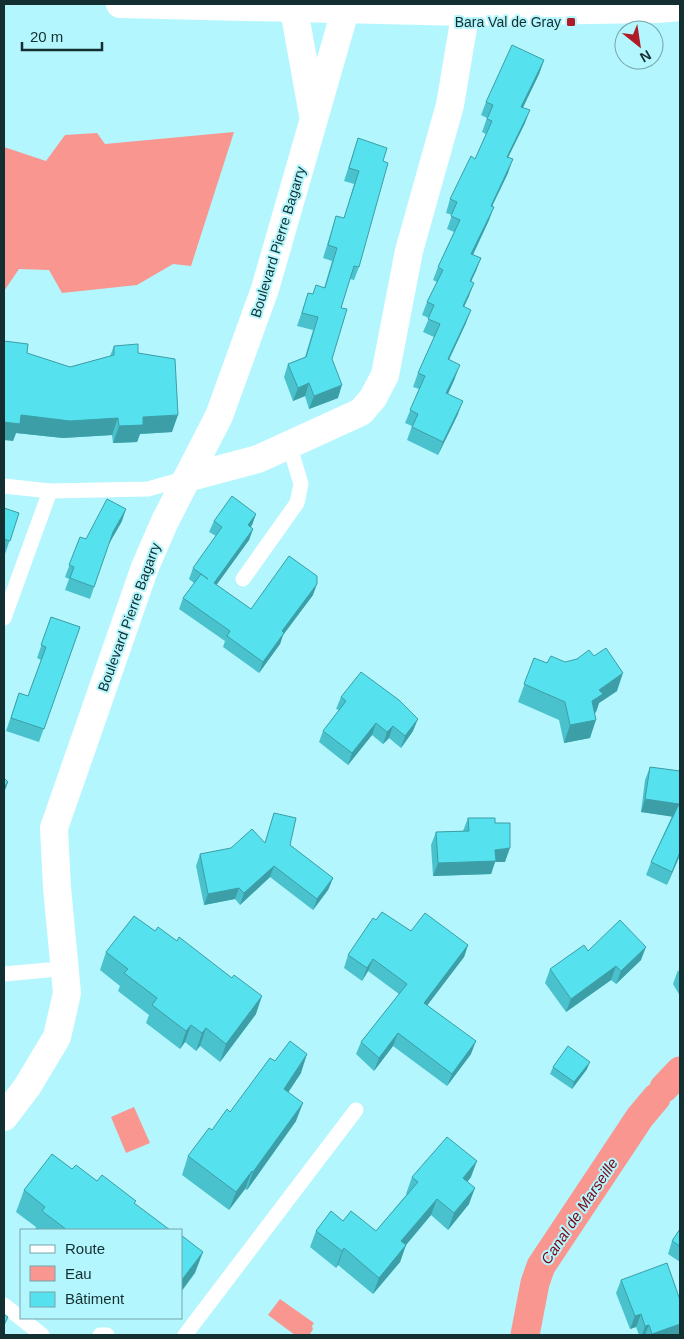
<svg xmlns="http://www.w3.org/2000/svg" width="684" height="1339" font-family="Helvetica,sans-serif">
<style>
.water{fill:#f8968f}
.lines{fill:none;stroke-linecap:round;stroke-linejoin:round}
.canal{stroke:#f8968f;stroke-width:29}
.service{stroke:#fff;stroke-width:15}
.minor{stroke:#fff;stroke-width:28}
.tertiary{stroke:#fff;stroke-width:28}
.wall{fill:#4ac2cd}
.shaded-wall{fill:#3c9ea7}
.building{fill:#56e1ee;stroke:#3c9ea7}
.poi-dot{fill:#af1c27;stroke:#b4f6fd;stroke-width:2}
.labels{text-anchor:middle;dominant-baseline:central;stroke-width:4;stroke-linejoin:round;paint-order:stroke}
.poi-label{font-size:14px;fill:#132f31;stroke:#b4f6fd;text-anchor:end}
.street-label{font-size:14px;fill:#132f31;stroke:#b4f6fd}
.water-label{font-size:15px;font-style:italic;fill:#7d0313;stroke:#b4f6fd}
</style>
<rect width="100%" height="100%" fill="#b4f6fd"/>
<!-- water -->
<g class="water">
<polygon points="234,132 191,266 173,264 137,285 62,293 49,270 19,269 4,291 4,147 46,161 65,135 97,133 105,144"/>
<polygon points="134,1107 150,1143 126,1153 111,1117"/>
<polygon points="280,1299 314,1323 312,1326 313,1329 310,1334 295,1335 268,1315"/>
</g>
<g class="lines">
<!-- canal -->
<g class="canal">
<polyline points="664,1088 680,1071"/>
<polyline points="525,1335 535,1283 541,1266 640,1117 656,1098"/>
</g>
<!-- service -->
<g class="service">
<polyline points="4,486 50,491 148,489 187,478"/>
<polyline points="243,579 297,503 301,484 289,444"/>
<polyline points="4,618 50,491"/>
<polyline points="4,974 48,970"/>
<polyline points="4,1305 42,1335"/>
<polyline points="100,1335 107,1335"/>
<polyline points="185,1335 356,1110"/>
</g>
<!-- minor -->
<g class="minor">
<polyline points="293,4 313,115"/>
<polyline points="187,478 258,459 361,412 373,398 385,375 409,251 450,105 467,4"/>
<polyline points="4,1117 27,1087 57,1037 67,993 57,888 54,828 145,567 165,521 219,416 265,289 347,4"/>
</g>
<!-- tertiary -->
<polyline class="tertiary" points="120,4 465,12 657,9 680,7"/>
</g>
<!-- wall -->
<g class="wall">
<polygon points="544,60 539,74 523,107 525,123 508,157 508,173 492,206 489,220 473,255 481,258 471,282 469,296 464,307 466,323 449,360 455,378 448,394 458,414 438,455 407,440 412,426 405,423 419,389 413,387 418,373 434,337 423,332 429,318 422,315 427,302 437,282 433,280 438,267 454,232 447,229 452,215 446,213 450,199 475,159 486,134 482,132 487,118 481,115 486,102"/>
<polygon points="358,138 383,161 359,267 354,280 350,279 341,308 332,359 338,398 309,409 305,396 293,401 284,377 288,364 305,357 313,330 297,326 308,293 313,294 316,285 324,288 332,261 323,258 336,216 344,218 354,184 344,181"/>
<polygon points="114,346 138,353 172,432 140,434 137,442 113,443 112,435 63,438 16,433 13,441 27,353 70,367 110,356"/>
<polygon points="4,508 19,513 5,554 4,553"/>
<polygon points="256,514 251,527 253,529 249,540 216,585 251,609 313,595 283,635 280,644 259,673 223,647 225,641 179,609 183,598 194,583 189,579 193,568 216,536 209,532 214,521"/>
<polygon points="122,521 109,543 90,599 65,590 69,579 65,577 80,537 86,539"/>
<polygon points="51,617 80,627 39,742 6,731 19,693 28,696 41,660 37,658"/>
<polygon points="534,658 617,691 599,703 596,712 595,713 590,738 564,743 559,720 518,702"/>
<polygon points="341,697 413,731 401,748 389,738 383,744 372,735 348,765 319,742 323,731 339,710 336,709"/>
<polygon points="650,767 680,771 680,855 667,885 646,875 651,862 672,816 641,812 645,780"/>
<polygon points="274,813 290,845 333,878 328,890 313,910 270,877 240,905 235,899 204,905 196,866 200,854 265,843"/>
<polygon points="468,818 495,823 505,862 495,862 491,874 433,876 431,845 436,832 463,831"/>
<polygon points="376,920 411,931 468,945 464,957 427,1005 471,1054 447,1086 393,1046 374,1071 356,1054 361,1042 399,994 368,971 362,981 344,968 348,955"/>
<polygon points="588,951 641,960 616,984 611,980 566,1012 545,983 550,969"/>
<polygon points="106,952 256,1014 220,1062 200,1046 196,1051 185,1042 180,1049 146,1023 149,1015 118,991 120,986 100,970"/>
<polygon points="678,970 680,974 680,996 673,984"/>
<polygon points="275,1061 301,1073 288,1092 296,1121 247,1190 245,1189 229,1210 182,1175 188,1156 212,1130 230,1112"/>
<polygon points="553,1067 587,1069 572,1089 550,1074"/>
<polygon points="72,1169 97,1181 135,1204 170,1230 35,1230 36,1227 16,1212 24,1190"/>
<polygon points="412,1177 471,1177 467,1182 469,1204 448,1230 431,1215 406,1245 400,1262 373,1294 338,1265 336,1268 310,1247 316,1231 343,1221 376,1231 407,1194 406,1194"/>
<polygon points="680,1229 680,1262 668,1254 672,1241"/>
<polygon points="621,1280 680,1334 678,1335 639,1335 636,1327 630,1329 616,1293"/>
</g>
<!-- shaded-wall -->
<g class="shaded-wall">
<polygon points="544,60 539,74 517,120 521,107"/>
<polygon points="530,110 525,123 502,170 507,157"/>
<polygon points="513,159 508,173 486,219 491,206"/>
<polygon points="494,207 489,220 467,267 471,254"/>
<polygon points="481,258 476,271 465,294 470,281"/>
<polygon points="474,283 469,296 458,319 463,306"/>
<polygon points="471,310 466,323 443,372 448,359"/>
<polygon points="460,365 455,378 442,407 446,393"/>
<polygon points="309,383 305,396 293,401 298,388"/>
<polygon points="342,385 338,398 309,409 314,396"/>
<polygon points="463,401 458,414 438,455 443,442"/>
<polygon points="21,415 118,418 112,435 63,438 16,433 13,441 4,440 4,422"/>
<polygon points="178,415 172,432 140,434 137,442 113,443 119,426 143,417"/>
<polygon points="126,509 122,521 109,544 113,532"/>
<polygon points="256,514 252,525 244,536 248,525"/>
<polygon points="253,529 249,540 210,594 214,583"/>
<polygon points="317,584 313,595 283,635 280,644 259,673 263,662 282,631"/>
<polygon points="623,673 617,691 599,703 596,712 586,719 592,701 599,690"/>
<polygon points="418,719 413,731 401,748 405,736"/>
<polygon points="596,720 590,738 564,743 570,725"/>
<polygon points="376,723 372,735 348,765 352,753"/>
<polygon points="393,726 389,738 383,744 387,732"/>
<polygon points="8,782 4,793 4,787"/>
<polygon points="645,799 679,804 674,817 641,812"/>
<polygon points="510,848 505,862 495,862 491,874 433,876 438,863 495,850"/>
<polygon points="680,852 680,855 667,885 672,872"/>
<polygon points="274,866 270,877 240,905 244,893"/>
<polygon points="333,878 328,890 313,910 317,899"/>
<polygon points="239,888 235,899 204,905 208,894"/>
<polygon points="468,945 464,957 420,1015 424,1003"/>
<polygon points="646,947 641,960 616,984 621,971"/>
<polygon points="373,959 368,971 362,981 367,968"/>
<polygon points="616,966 611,980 566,1012 571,999"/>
<polygon points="262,996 256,1014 220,1062 226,1044"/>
<polygon points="191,1025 185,1042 180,1049 186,1031"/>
<polygon points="206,1028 200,1046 196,1051 202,1033"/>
<polygon points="398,1033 393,1046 374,1071 379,1058"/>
<polygon points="476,1041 471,1054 447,1086 452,1074"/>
<polygon points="307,1054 301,1073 278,1108 284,1089"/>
<polygon points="590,1062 587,1069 572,1089 574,1082"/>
<polygon points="303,1103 296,1121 247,1190 253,1172"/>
<polygon points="477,1161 471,1177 457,1195 463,1178"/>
<polygon points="252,1171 245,1189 229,1210 236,1192"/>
<polygon points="475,1188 469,1204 448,1230 454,1213"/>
<polygon points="437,1199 431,1215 395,1258 401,1241"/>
<polygon points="406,1245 400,1262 373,1294 379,1278"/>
<polygon points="344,1248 338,1265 336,1268 342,1251"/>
<polygon points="203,1252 195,1273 181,1292 181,1281"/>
<polygon points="641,1314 636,1327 630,1329 635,1316"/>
<polygon points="680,1324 680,1334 678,1335 651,1335 652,1334"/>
<polygon points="649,1325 645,1335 642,1335 645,1326"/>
</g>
<!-- building -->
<g class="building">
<polygon points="512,45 544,60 521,107 530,110 507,157 513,159 491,206 494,207 471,254 481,258 470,281 474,283 463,306 471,310 448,359 460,365 446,393 463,401 443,442 412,427 418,414 410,410 425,376 418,373 440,324 428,319 434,305 427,302 443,270 438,267 460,220 451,216 457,202 450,199 471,156 475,159 492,121 487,119 493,105 486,102"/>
<polygon points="358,138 387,148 383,161 388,163 359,267 354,266 341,308 347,309 332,359 342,385 314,396 309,383 298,388 288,364 306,357 318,317 302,313 308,293 313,294 316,285 325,288 337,248 328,245 336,216 344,218 359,171 349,168"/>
<polygon points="4,341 28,344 27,353 70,367 114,355 114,346 138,344 138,353 175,359 178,415 143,417 143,425 119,426 118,418 70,421 21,415 20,424 4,422"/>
<polygon points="232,496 256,514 248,525 253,529 214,583 251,609 289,556 317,576 317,584 282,631 284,633 263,662 227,636 230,631 183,598 201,574 208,579 193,568 222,527 214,521"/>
<polygon points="107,499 126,509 113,532 94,587 70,578 74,567 69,565 80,537 86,539"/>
<polygon points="4,508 19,513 10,541 4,539"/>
<polygon points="51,617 80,627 44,729 11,718 19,693 28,696 46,647 41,645"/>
<polygon points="606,648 623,673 599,690 603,694 592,701 596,720 570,725 565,702 524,684 534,658 547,663 551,656 565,662 577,659 589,650 594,656"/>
<polygon points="361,672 399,700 418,719 405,736 393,726 387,732 376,723 352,753 323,731 346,701 341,697"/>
<polygon points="650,767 680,771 680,852 672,872 651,862 679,804 645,799"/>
<polygon points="4,778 8,782 4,787"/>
<polygon points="274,813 296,818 290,845 333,878 317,899 274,866 244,893 239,888 208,894 200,854 231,848 252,829 265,843"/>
<polygon points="468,818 495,818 495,823 510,823 510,848 495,850 496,861 438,863 436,832 469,831"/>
<polygon points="382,912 411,931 425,913 468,945 424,1003 476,1041 452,1074 398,1033 379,1058 361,1042 407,984 373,959 367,968 348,955 373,918 376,920"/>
<polygon points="134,916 155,931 158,927 177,941 179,937 232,978 234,975 262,996 226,1044 206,1028 202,1033 191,1025 186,1031 152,1005 157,998 124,973 128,969 106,952"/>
<polygon points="620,920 646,947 621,971 616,966 571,999 550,969 584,945 588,951"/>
<polygon points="290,1041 307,1054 284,1089 303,1103 253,1172 252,1171 236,1192 188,1156 209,1128 212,1130 227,1109 230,1112 270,1058 275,1061"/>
<polygon points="568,1046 590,1062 574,1082 553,1067"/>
<polygon points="447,1137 477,1161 463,1178 475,1188 454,1213 437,1199 401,1241 406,1245 379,1278 344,1248 342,1251 316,1231 331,1211 343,1221 351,1211 376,1231 418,1182 412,1177"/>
<polygon points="52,1154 72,1169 76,1165 97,1181 102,1175 136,1201 134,1203 170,1230 67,1230 42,1211 45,1207 24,1190"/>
<polygon points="680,1229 680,1246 672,1241"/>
<polygon points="181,1235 203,1252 181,1281"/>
<polygon points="667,1263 680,1300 680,1324 652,1334 649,1325 645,1326 641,1314 635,1316 621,1280"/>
<polygon points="4,1314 8,1317 4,1325"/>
</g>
<!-- markers -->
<rect class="poi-dot" x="566" y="17" width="10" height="10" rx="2.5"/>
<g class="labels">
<!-- poi labels -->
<g class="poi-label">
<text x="561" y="22">Bara Val de Gray</text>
</g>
<!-- street labels -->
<g class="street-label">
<text transform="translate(278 242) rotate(-73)">Boulevard Pierre Bagarry</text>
<text transform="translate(129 617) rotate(-70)">Boulevard Pierre Bagarry</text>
</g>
<!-- water labels -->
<g class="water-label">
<text transform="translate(579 1211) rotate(-56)">Canal de Marseille</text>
</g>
</g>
<!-- border -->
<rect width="684" height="1339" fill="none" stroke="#132f31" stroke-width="10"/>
<!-- legend -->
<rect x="20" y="1229" width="162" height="90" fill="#b4f6fd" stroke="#74a6ab"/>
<rect x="30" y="1245" width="25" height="8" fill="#ffffff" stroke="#74a6ab"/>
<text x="65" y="1254" font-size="15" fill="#132f31">Route</text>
<rect x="30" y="1266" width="25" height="15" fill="#f8968f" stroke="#74a6ab"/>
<text x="65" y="1279" font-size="15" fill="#132f31">Eau</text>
<rect x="30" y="1292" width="25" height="15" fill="#56e1ee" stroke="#74a6ab"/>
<text x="65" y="1304" font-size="15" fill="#132f31">Bâtiment</text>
<!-- north arrow -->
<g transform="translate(639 45) rotate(150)"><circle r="24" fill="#b4f6fd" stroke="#74a6ab"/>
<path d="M0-4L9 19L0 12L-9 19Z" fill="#af1c27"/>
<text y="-8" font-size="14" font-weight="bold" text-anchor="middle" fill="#132f31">N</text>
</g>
<!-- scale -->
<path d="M22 42v8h80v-8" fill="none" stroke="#132f31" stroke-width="2.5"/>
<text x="30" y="42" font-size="15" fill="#132f31" stroke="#b4f6fd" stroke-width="4" paint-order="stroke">20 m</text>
</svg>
